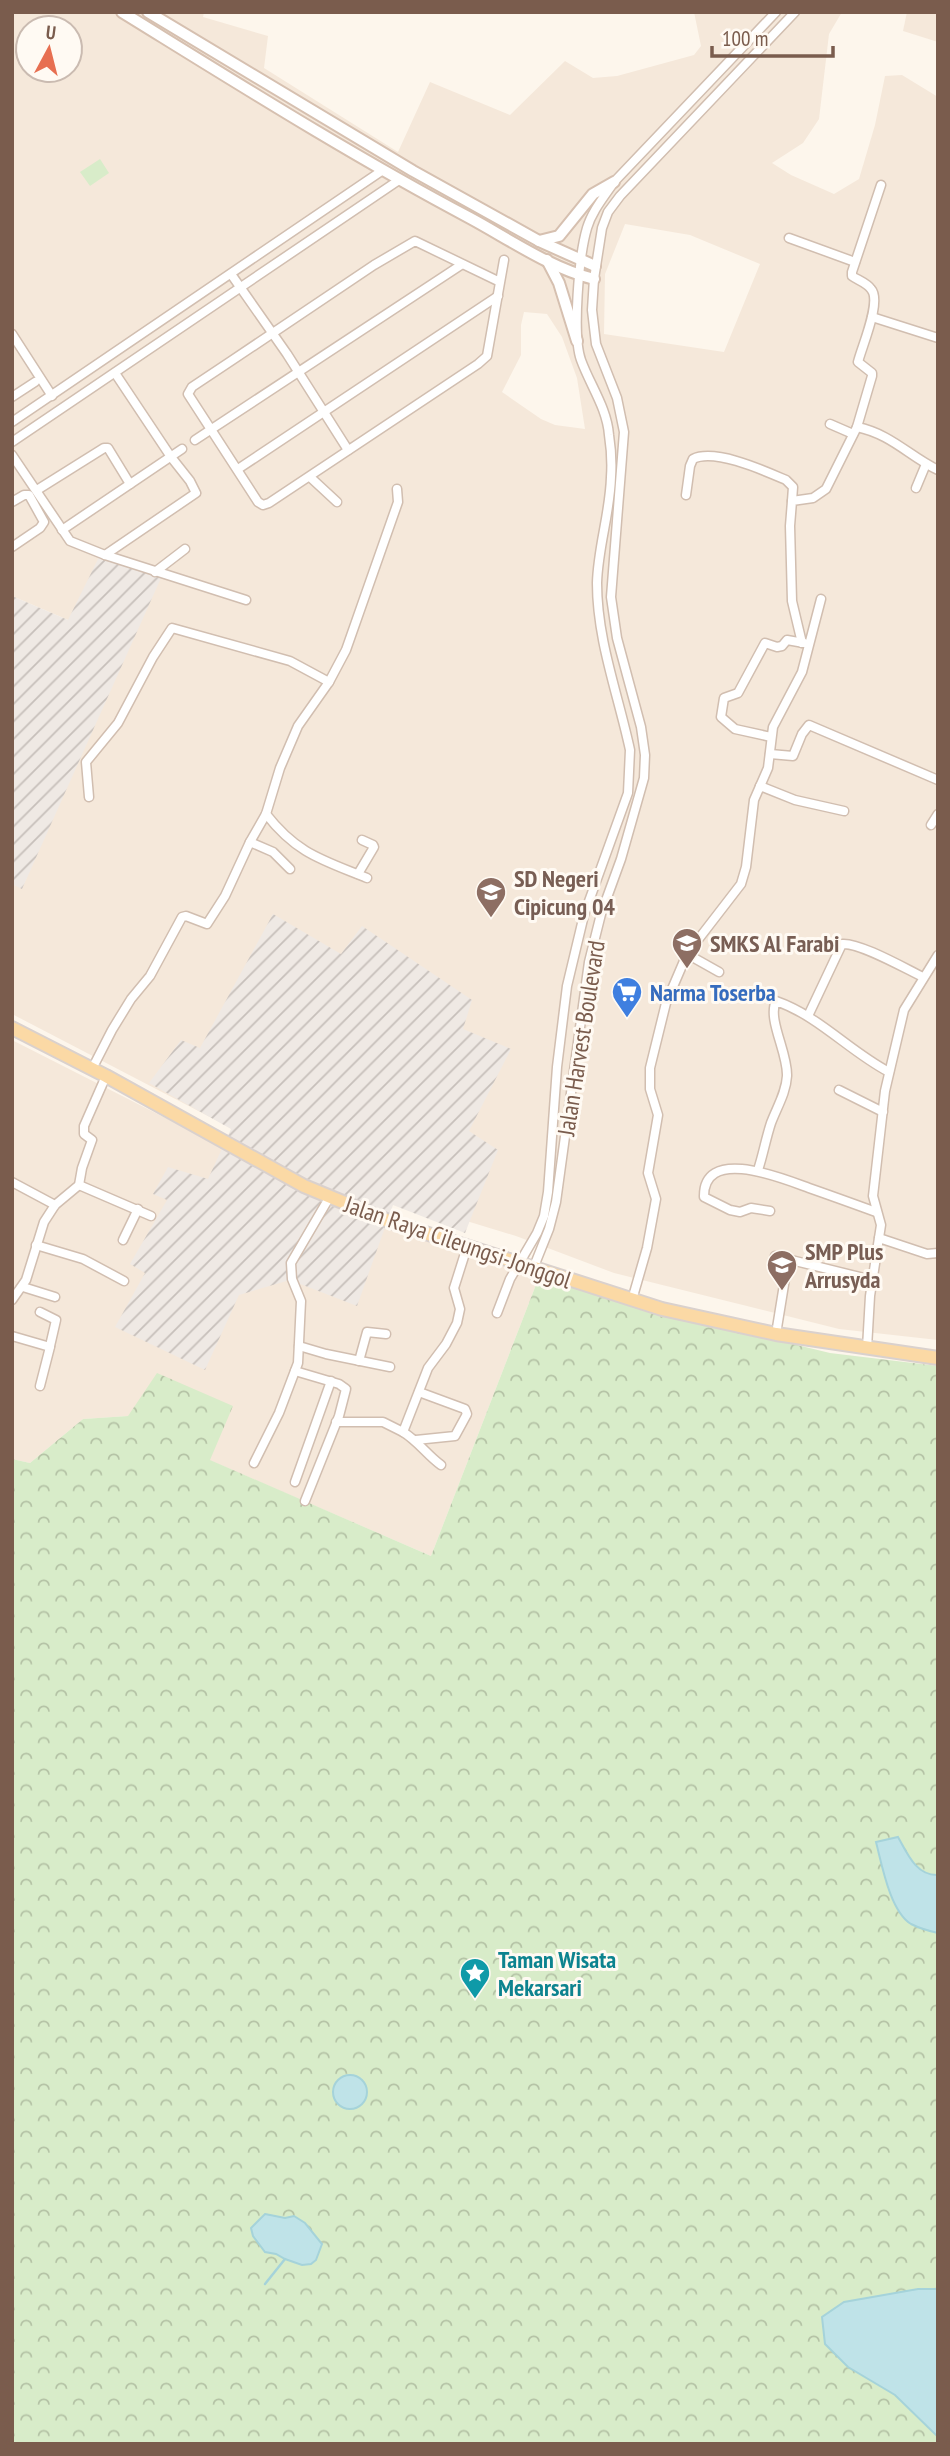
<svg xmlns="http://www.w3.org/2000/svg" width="950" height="2456" font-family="'PT Sans Narrow',sans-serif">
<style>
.residential{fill:#f5e8da;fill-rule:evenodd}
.industrial{fill:url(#industrial-furrows)}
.park{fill:url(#park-crowns)}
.garden{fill:#d8ecc9}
.water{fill:#bfe3e8;stroke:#a5d3da;stroke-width:2}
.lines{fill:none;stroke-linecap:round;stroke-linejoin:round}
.stream{stroke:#a5d3da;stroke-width:2.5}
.street-casing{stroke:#d1beb0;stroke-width:11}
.secondary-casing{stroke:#d6c0b0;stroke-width:14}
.primary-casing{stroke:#dad1cd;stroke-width:16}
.street{stroke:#fff;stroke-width:8}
.secondary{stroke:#fff;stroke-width:10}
.primary{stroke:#fbd9a5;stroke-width:12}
.labels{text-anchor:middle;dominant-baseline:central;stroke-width:6;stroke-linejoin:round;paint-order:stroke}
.education-label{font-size:24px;font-weight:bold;fill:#785e54;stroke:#fffaf3;text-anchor:start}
.shop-label{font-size:24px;font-weight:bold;fill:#366cbe;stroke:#fffaf3;text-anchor:start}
.street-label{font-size:24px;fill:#7a5c4d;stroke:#fffaf3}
.culture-label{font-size:24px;font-weight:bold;fill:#0d838f;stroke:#fffaf3;text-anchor:start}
</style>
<defs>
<pattern id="industrial-furrows" width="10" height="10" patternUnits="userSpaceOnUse" patternTransform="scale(1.75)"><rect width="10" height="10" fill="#efe9e4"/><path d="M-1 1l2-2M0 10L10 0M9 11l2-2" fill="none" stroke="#c7c0bb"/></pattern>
<pattern id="park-crowns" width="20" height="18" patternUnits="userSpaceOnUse" patternTransform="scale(1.75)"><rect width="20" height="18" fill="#d8ecc9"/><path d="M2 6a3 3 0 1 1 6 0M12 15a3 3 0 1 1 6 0" fill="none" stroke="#b4c2a5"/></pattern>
</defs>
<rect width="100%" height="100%" fill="#fdf6ec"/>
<!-- residential -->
<g class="residential">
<path d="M12,12h192l-1,5 65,19 -4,32 134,84 32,-70 80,33 55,-54 28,17 24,-2 77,-21 7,-9 -7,-34h148l-13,22 -10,85 -16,24 -31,20 19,12 43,19 25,-15 16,-54 10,-49 17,-1 36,22v1243l-99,-11 -225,-56 -98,-37 -187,-57 -317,-165v-130l10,4 53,-120 -7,-148 -56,-24zM28,28h42v42h-42zM625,224l65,11 70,29 -36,88 -120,-18 1,-60zM524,312l23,2 15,23 15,41 8,51 -30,-4 -14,-6 -39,-27 19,-37v-30z"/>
<polygon points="907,12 938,12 938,42 903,31"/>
<polygon points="12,1040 195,1133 356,1219 539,1277 431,1556 209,1460 128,1416 83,1419 30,1463 12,1459"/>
</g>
<!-- industrial -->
<g class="industrial">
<polygon points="99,557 161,578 22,889 12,884 12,596 68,620"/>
<polygon points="273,914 341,954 362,926 472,1000 463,1029 511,1049 469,1131 498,1150 465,1233 393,1205 357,1306 290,1280 239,1295 205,1370 115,1327 145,1273 130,1264 167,1200 153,1194 168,1167 208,1179 231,1129 149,1083 181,1040 200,1048"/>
</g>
<!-- park -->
<polygon class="park" points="539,1277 605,1298 830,1353 938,1366 938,2444 12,2444 12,1459 30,1463 83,1419 128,1416 157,1373 233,1406 210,1460 431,1556"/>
<!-- garden -->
<polygon class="garden" points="100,159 109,173 90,186 80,172"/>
<!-- water -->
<g class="water">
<path d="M898,1837c9,16 18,39 40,38v58c-9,-2 -19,-5 -27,-9 -21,-13 -29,-59 -35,-82z"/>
<circle cx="350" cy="2092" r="17"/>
<polygon points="265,2214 285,2218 294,2216 305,2223 322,2244 316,2260 311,2264 302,2265 285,2259 276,2254 265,2252 253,2236 251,2228"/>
<polygon points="918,2289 938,2289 938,2437 895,2395 848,2367 825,2344 822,2317 844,2302"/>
</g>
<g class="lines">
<!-- stream -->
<polyline class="stream" points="265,2284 285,2259"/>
<!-- street casing -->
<g class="street-casing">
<g id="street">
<polyline points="789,238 855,262"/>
<polyline points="231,274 287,354 348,450"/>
<polyline points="500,282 415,241 374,265 231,361 192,387 188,394 258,502 263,505 269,503 478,364 487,356 504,260"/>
<polyline points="872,317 938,338"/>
<polyline points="12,334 52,396"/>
<polyline points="12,397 35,382"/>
<polyline points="12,422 383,170"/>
<polyline points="830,424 853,434"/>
<path d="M857,427l15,-51v-3l-14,-11c4,-16 24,-61 13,-73 -4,-6 -13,-9 -19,-13v-4l29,-87"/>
<polyline points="195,440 461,265"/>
<polyline points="12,442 399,180"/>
<polyline points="12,455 70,541 105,555 246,600"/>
<polyline points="238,469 498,296"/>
<polyline points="310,477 337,502"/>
<polyline points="916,488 926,464"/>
<polyline points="37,490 104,448 108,448 130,484"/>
<path d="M686,495l4,-29 3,-7c22,-11 72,12 93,21l7,7 -1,14"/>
<polyline points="12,502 24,495 29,495 44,522 40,528 12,547"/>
<polyline points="62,530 182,449"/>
<polyline points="105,555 196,493 190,481 171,457 115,373"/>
<polyline points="155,572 185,549"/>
<path d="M802,643l-10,-42 -2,-75 2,-25 21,-3 13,-9 31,-62c34,7 52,29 81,43"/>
<polyline points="771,737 735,729 721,717 724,698 738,693 765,643 777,647 782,646 787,640 804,643"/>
<polyline points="770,754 793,756 802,734 809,725 938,780"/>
<polyline points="760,786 795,800 844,811"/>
<polyline points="89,797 86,762 118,723 153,657 172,628 290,661 329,682"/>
<path d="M266,814c31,40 57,46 101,64"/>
<polyline points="931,825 938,814"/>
<polyline points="250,842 273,852 290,869"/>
<polyline points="358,874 374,847 373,845 362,840"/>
<polyline points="687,954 719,972"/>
<path d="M808,1016l34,-72c17,-2 64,25 81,33"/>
<polyline points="92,1069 112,1030 131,999 150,976 182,917 186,916 207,924 225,896 250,842 266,814 280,768 298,726 329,682 346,650 398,502 397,489"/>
<polyline points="839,1090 883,1112"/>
<path d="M758,1170c5,-15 8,-32 13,-47 6,-16 15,-30 16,-47 1,-23 -20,-57 -11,-75 43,15 73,50 113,71"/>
<polyline points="12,1182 55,1205"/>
<polyline points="79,1185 151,1216"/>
<path d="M770,1211l-19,-3 -11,4 -10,-2 -26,-13c-1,-52 80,-18 105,-9 23,8 45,16 67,24"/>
<polyline points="879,1238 927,1254 938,1253"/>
<polyline points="123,1240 138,1209"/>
<polyline points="36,1245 83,1259 124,1281"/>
<polyline points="775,1256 872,1280"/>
<polyline points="533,1269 549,1229 556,1202 589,962 601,914 621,859 644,778 645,755 641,727 617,638 611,597 624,432 617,398 596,344 592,310 594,279 602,228 608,212 620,196 795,12"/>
<polyline points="23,1287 55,1297"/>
<polyline points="12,1300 26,1280 44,1222 55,1205 79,1185 82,1168 92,1140 84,1134 84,1126 106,1076"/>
<polyline points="632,1300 647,1248 656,1199 648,1173 658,1115 650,1089 650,1068 666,1003 687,954 741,884 746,867 754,800 768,768 773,727 802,672 821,599"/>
<polyline points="40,1312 56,1320 50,1346"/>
<path d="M497,1313l13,-34 27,-46 7,-17 4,-24 9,-125 10,-81 17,-71 44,-122 2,-43c-12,-56 -33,-110 -33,-167 1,-36 13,-70 14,-106 1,-14 0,-29 -2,-42 -2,-27 -19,-50 -28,-75 -9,-25 -2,-105 6,-132 5,-17 17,-31 27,-46l162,-170"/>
<polyline points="776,1334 788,1260"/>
<polyline points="12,1336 50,1347 40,1386"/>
<polyline points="299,1346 326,1354 390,1367"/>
<polyline points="867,1348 870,1296 881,1225 873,1196 885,1091 904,1010 938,955"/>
<polyline points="359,1361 367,1332 386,1334"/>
<polyline points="295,1371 339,1384 346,1389 339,1416 305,1501"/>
<polyline points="336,1422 383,1422 403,1432"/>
<polyline points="416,1440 455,1436 467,1414 465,1409 419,1392"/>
<polyline points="254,1463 279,1413 298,1363 301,1301 292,1279 291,1263 329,1198"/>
<path d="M441,1465c-14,-10 -23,-24 -38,-33l25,-64 18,-24 11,-21 3,-14 -6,-21 13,-41"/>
<polyline points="295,1482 331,1381"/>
</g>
</g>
<!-- secondary casing -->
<g class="secondary-casing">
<g id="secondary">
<path d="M122,12c115,71 229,143 348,206 39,21 80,50 124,61"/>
<polyline points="148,12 413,171 539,241 595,266"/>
<polyline points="539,241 559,236 593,194 614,182"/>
<polyline points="547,260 559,283 577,341"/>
</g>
</g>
<!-- primary casing -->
<g class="primary-casing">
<polyline id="primary" points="12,1028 106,1076 304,1186 391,1222 662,1309 776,1334 938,1358"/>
</g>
<!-- street -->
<use href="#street" class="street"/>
<!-- secondary -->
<use href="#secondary" class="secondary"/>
<!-- primary -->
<use href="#primary" class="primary"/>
</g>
<!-- icons -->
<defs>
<g id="school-pin" transform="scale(1.575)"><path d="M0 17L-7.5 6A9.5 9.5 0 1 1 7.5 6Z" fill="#8d6e63" stroke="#fffaf3"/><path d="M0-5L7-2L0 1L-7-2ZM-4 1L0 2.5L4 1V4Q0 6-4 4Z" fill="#fff"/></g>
<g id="supermarket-pin" transform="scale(1.575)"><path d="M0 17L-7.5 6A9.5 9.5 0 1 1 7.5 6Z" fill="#3f7fe0" stroke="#fffaf3"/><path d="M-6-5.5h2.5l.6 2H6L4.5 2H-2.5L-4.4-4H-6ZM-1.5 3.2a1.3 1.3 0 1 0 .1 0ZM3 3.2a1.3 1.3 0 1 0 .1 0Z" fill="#fff"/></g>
<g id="sight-pin" transform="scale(1.575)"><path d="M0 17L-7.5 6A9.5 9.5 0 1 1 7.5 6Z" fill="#0f9aa8" stroke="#fffaf3"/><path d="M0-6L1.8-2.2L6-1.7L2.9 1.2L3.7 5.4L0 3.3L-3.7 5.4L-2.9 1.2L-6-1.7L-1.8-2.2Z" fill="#fff"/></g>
</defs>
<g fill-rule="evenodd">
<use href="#school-pin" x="491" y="892"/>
<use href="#school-pin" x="687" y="943"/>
<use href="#supermarket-pin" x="627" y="992"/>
<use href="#school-pin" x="782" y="1265"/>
<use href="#sight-pin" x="475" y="1973"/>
</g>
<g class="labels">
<!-- education labels -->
<g class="education-label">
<text x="514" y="878">SD Negeri<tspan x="514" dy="28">Cipicung 04</tspan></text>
<text x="710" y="943">SMKS Al Farabi</text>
<text x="805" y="1251">SMP Plus<tspan x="805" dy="28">Arrusyda</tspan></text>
</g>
<!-- shop labels -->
<g class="shop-label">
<text x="650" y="992">Narma Toserba</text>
</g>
<!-- street labels -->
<g class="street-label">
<text transform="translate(581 1038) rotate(-81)">Jalan Harvest Boulevard</text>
<text transform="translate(458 1242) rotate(19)">Jalan Raya Cileungsi-Jonggol</text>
</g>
<!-- culture labels -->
<g class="culture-label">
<text x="498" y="1959">Taman Wisata<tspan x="498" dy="28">Mekarsari</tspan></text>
</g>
</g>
<!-- border -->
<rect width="950" height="2456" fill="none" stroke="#7a5c4d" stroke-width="28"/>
<!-- north arrow -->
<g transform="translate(49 49) rotate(7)"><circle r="33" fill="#fffaf3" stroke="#cabbb1" stroke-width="2"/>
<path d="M0-5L12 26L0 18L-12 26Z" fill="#e76f51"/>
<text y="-10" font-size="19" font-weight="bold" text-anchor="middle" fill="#7a5c4d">U</text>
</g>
<!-- scale -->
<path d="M712 46v10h121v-10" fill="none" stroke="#7a5c4d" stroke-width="3.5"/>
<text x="722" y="46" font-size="21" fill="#7a5c4d" stroke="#fffaf3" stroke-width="5" paint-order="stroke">100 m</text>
</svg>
